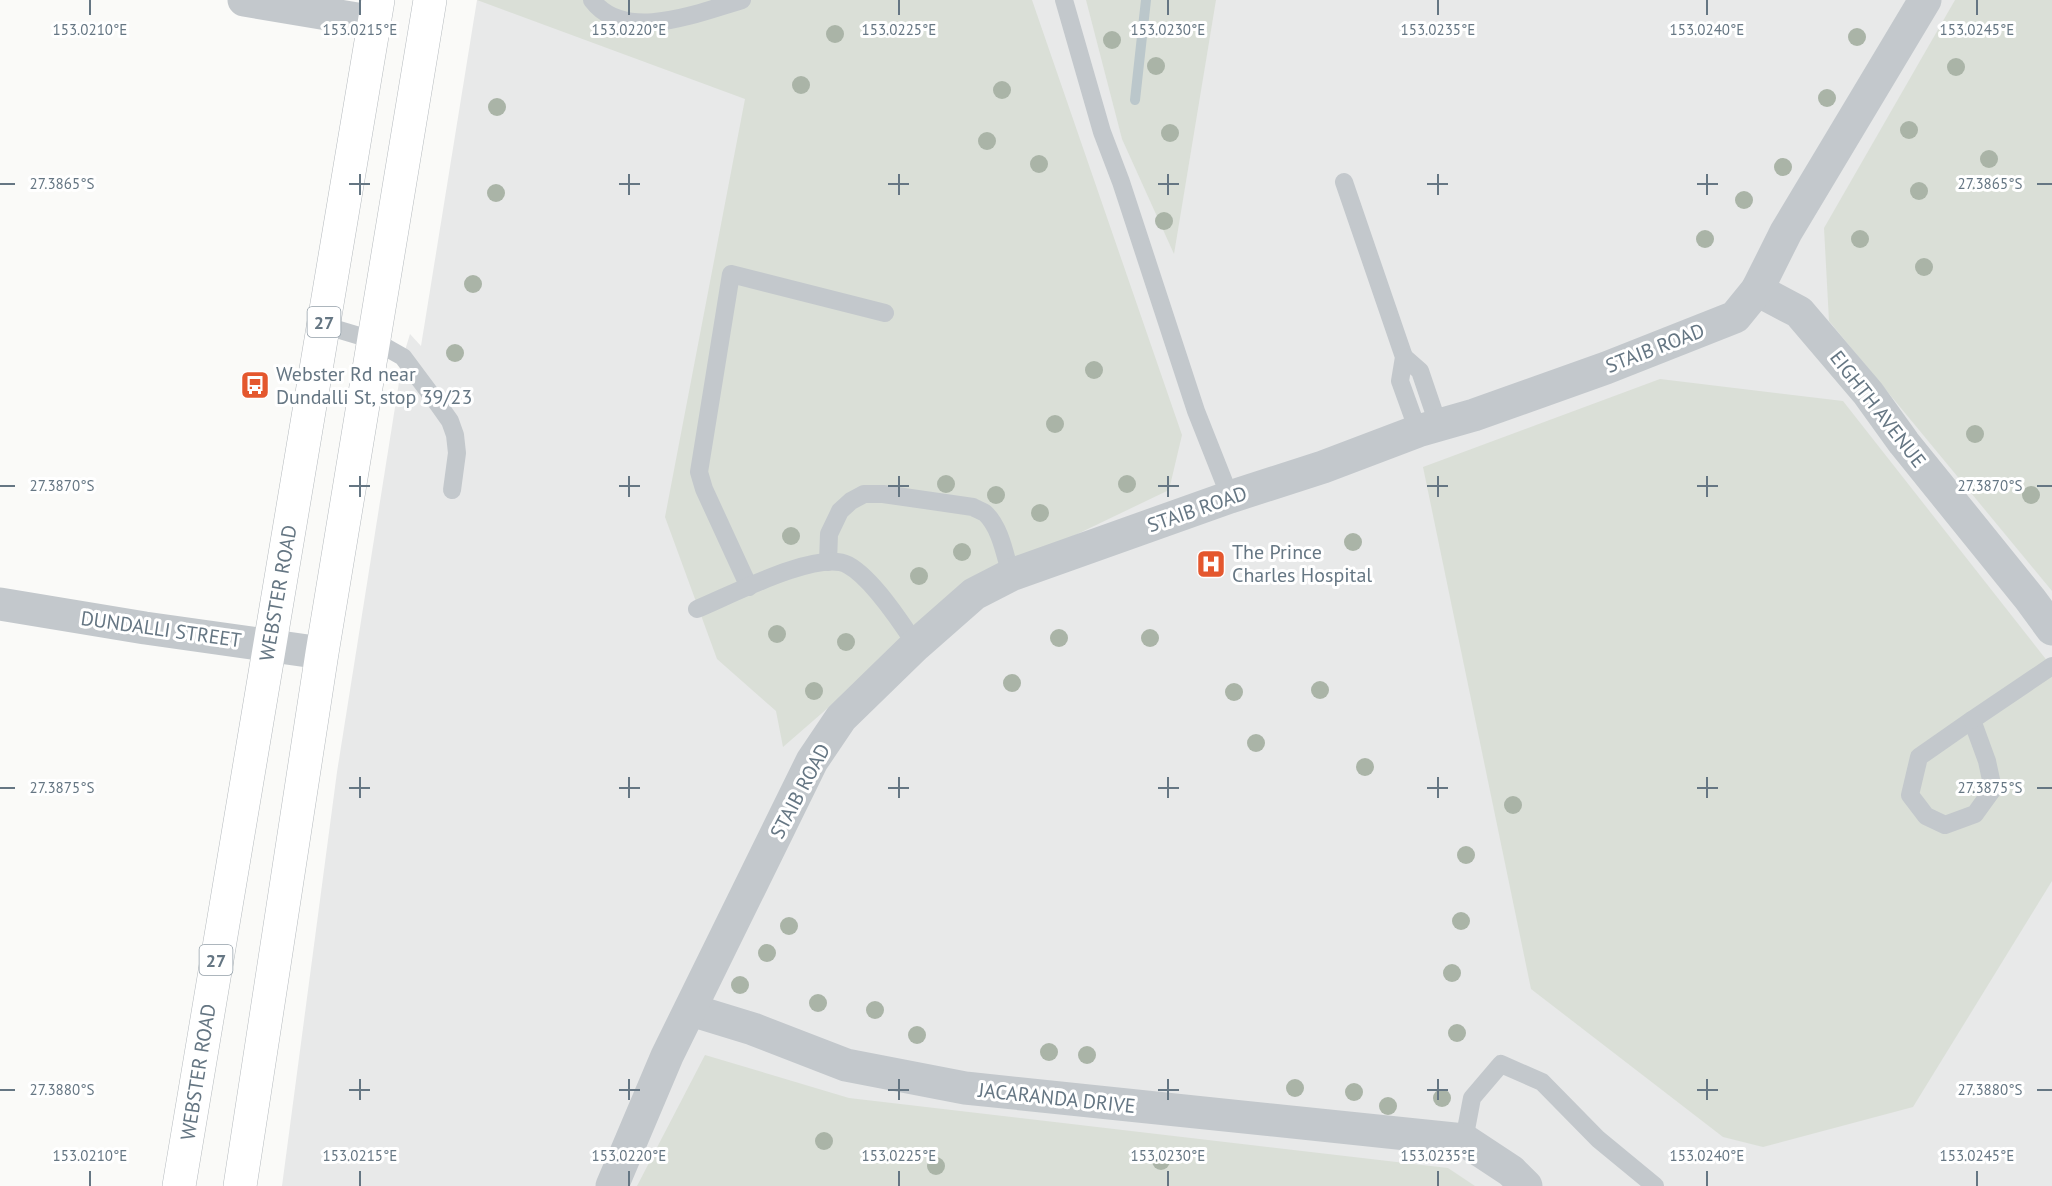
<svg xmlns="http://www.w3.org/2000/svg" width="2052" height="1186" font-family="'PT Sans',sans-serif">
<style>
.built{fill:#e8e9e9}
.green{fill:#dadfd7}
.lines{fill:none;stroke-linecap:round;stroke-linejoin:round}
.stream{stroke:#bbc7cb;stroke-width:10}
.primary-casing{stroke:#b5babe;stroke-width:34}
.service{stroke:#c3c8cc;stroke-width:18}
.minor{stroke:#c3c8cc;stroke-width:33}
.tertiary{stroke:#c3c8cc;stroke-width:33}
.primary{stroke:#fff;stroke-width:33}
.tree{fill:#aab4a7}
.ticks{fill:none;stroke:#657683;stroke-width:2}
.labels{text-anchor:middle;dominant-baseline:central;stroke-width:6;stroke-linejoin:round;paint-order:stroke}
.shield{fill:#fff;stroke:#939fa8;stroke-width:1.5}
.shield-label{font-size:18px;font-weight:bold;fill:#657683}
.street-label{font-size:20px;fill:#657683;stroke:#fff}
.poi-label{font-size:20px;fill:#657683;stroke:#fff;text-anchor:start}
.ticks-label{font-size:15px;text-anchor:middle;fill:#657683;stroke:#fff;stroke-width:6;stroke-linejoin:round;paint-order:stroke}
</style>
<rect width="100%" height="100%" fill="#fafaf8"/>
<!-- built -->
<polygon class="built" points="477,0 2052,0 2052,1186 282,1186 337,772 403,357 410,334 421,346"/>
<!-- green -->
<g class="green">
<polygon points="477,0 1032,0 1182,435 1169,490 967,587 783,747 776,711 717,659 665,517 745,99"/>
<polygon points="1086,0 1216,0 1174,254 1122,139"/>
<polygon points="1955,0 2052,0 2052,591 1829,321 1824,228"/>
<polygon points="1660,379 1843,401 2052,667 2052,881 1913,1107 1763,1147 1723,1137 1531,989 1423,467"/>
<polygon points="705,1055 849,1098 1448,1168 1475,1186 637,1186"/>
</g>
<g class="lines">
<!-- stream -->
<polyline class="stream" points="1135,100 1146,0"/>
<!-- primary casing -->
<g class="primary-casing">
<g id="primary">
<polyline points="179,1186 378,0"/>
<polyline points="240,1186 322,653 430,0"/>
</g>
</g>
<!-- service -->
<g class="service">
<path d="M592,0c33,44 108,12 150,0"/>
<polyline points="1064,0 1102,132 1121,182 1196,411 1230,497"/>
<polyline points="1344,182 1404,357 1400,381 1418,431"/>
<polyline points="323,325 373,340 403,357 438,404 450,421 455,435 457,453 452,490"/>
<polyline points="1404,357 1420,371 1438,424"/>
<path d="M828,562l1,-28 11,-23 11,-10 13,-7h19l90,13c3,2 9,4 12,6 16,15 20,43 26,62"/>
<polyline points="749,587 704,489 699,472 731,274 885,313"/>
<path d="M697,609c32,-13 121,-60 151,-44 24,13 53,57 68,80"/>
<polygon points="1972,720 1987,761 1993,789 1975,814 1945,825 1926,816 1910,795 1919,757"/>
<polyline points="1972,720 2052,666"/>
<polyline points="1464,1140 1472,1098 1501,1064 1542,1082 1598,1139 1655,1186"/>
</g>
<!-- minor -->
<g class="minor">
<polyline points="244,0 375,22"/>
<polyline points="1757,290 1799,312 1868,393 1904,443 2030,599 2052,629"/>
<polyline points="691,1010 753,1029 846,1065 965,1088 1464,1140 1511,1171 1526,1186"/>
<polyline points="612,1186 667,1056 812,761 841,718 916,645 974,594 1011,575 1230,497 1323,467 1418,431 1474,415 1606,368 1735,317 1757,290 1786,232 1925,0"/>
</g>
<!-- tertiary -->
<polyline class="tertiary" points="0,604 145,628 322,653"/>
<!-- primary -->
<use href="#primary" class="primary"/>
</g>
<!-- trees -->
<g class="tree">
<circle cx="835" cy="34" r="9"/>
<circle cx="1857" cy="37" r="9"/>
<circle cx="1112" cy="40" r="9"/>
<circle cx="1156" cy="66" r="9"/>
<circle cx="1956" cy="67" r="9"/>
<circle cx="801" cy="85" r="9"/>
<circle cx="1002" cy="90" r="9"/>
<circle cx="1827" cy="98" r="9"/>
<circle cx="497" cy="107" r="9"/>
<circle cx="1909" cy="130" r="9"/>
<circle cx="1170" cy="133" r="9"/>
<circle cx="987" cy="141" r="9"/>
<circle cx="1989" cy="159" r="9"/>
<circle cx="1039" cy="164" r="9"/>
<circle cx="1783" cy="167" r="9"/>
<circle cx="1919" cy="191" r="9"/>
<circle cx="496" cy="193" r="9"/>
<circle cx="1744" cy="200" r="9"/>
<circle cx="1164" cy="221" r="9"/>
<circle cx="1705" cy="239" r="9"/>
<circle cx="1860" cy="239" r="9"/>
<circle cx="1924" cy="267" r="9"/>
<circle cx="473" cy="284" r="9"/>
<circle cx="455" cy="353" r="9"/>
<circle cx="1094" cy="370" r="9"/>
<circle cx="1055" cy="424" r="9"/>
<circle cx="1975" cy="434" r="9"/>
<circle cx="946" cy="484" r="9"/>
<circle cx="1127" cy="484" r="9"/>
<circle cx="996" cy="495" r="9"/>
<circle cx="2031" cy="495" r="9"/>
<circle cx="1040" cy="513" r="9"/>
<circle cx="791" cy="536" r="9"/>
<circle cx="1353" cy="542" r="9"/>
<circle cx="962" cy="552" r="9"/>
<circle cx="919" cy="576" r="9"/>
<circle cx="777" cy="634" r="9"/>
<circle cx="1059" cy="638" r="9"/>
<circle cx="1150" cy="638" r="9"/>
<circle cx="846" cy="642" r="9"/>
<circle cx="1012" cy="683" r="9"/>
<circle cx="1320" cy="690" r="9"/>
<circle cx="814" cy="691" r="9"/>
<circle cx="1234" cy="692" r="9"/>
<circle cx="1256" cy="743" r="9"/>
<circle cx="1365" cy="767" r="9"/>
<circle cx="1513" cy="805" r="9"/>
<circle cx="1466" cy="855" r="9"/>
<circle cx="1461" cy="921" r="9"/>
<circle cx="789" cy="926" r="9"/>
<circle cx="767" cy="953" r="9"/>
<circle cx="1452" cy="973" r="9"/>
<circle cx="740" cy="985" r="9"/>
<circle cx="818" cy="1003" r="9"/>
<circle cx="875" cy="1010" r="9"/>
<circle cx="1457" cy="1033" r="9"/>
<circle cx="917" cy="1035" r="9"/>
<circle cx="1049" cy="1052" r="9"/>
<circle cx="1087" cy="1055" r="9"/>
<circle cx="1295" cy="1088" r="9"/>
<circle cx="1354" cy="1092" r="9"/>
<circle cx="1442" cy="1098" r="9"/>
<circle cx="1388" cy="1106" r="9"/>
<circle cx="824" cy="1141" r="9"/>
<circle cx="1161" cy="1161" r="9"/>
<circle cx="936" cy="1166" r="9"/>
</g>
<!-- ticks -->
<path class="ticks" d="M90,0v15M360,0v15M629,0v15M899,0v15M1168,0v15M1438,0v15M1707,0v15M1977,0v15M360,174v21M629,174v21M899,174v21M1168,174v21M1438,174v21M1707,174v21M0,184h15M349,184h21M619,184h21M888,184h21M1158,184h21M1427,184h21M1697,184h21M2037,184h15M360,476v21M629,476v21M899,476v21M1168,476v21M1438,476v21M1707,476v21M0,486h15M349,486h21M619,486h21M888,486h21M1158,486h21M1427,486h21M1697,486h21M2037,486h15M360,777v21M629,777v21M899,777v21M1168,777v21M1438,777v21M1707,777v21M0,788h15M349,788h21M619,788h21M888,788h21M1158,788h21M1427,788h21M1697,788h21M2037,788h15M360,1079v21M629,1079v21M899,1079v21M1168,1079v21M1438,1079v21M1707,1079v21M0,1090h15M349,1090h21M619,1090h21M888,1090h21M1158,1090h21M1427,1090h21M1697,1090h21M2037,1090h15M90,1171v15M360,1171v15M629,1171v15M899,1171v15M1168,1171v15M1438,1171v15M1707,1171v15M1977,1171v15"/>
<!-- icons -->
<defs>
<g id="bus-square" transform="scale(1.5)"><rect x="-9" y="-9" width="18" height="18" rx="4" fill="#e4572e" stroke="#fff"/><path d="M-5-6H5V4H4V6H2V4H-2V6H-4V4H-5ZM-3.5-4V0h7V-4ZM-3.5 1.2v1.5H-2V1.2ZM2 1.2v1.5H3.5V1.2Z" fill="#fff"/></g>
<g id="hospital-square" transform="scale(1.5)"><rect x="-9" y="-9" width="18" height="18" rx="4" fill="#e4572e" stroke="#fff"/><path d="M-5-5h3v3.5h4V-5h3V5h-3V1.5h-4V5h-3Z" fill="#fff"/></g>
</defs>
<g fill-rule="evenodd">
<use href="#bus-square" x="255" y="385"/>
<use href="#hospital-square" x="1211" y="564"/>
</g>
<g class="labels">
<!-- shield labels -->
<g class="shield">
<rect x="307.5" y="307" width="33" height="30" rx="4.5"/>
<rect x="199.5" y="945" width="33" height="30" rx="4.5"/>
</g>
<g class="shield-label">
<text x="324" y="322">27</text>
<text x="216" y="960">27</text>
</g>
<!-- street labels -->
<g class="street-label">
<text transform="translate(1655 348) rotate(-21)">STAIB ROAD</text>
<text transform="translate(1878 409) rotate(52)">EIGHTH AVENUE</text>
<text transform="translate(1197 509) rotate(-19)">STAIB ROAD</text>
<text transform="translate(278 593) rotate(-80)">WEBSTER ROAD</text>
<text transform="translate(161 629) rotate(8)">DUNDALLI STREET</text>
<text transform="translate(800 791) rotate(-62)">STAIB ROAD</text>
<text transform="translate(198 1072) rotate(-81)">WEBSTER ROAD</text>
<text transform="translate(1057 1098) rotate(6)">JACARANDA DRIVE</text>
</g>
<!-- poi labels -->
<g class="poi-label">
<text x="276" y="374">Webster Rd near<tspan x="276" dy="23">Dundalli St, stop 39/23</tspan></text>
<text x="1232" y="552">The Prince<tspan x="1232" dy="23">Charles Hospital</tspan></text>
</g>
</g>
<g class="ticks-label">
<text x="90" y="35">153.0210°E</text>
<text x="360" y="35">153.0215°E</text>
<text x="629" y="35">153.0220°E</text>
<text x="899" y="35">153.0225°E</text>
<text x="1168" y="35">153.0230°E</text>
<text x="1438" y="35">153.0235°E</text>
<text x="1707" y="35">153.0240°E</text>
<text x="1977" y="35">153.0245°E</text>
<text x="62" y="189">27.3865°S</text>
<text x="1990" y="189">27.3865°S</text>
<text x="62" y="491">27.3870°S</text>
<text x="1990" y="491">27.3870°S</text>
<text x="62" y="793">27.3875°S</text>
<text x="1990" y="793">27.3875°S</text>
<text x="62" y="1095">27.3880°S</text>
<text x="1990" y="1095">27.3880°S</text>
<text x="90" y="1161">153.0210°E</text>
<text x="360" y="1161">153.0215°E</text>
<text x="629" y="1161">153.0220°E</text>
<text x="899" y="1161">153.0225°E</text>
<text x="1168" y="1161">153.0230°E</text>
<text x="1438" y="1161">153.0235°E</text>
<text x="1707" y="1161">153.0240°E</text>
<text x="1977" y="1161">153.0245°E</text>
</g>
</svg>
